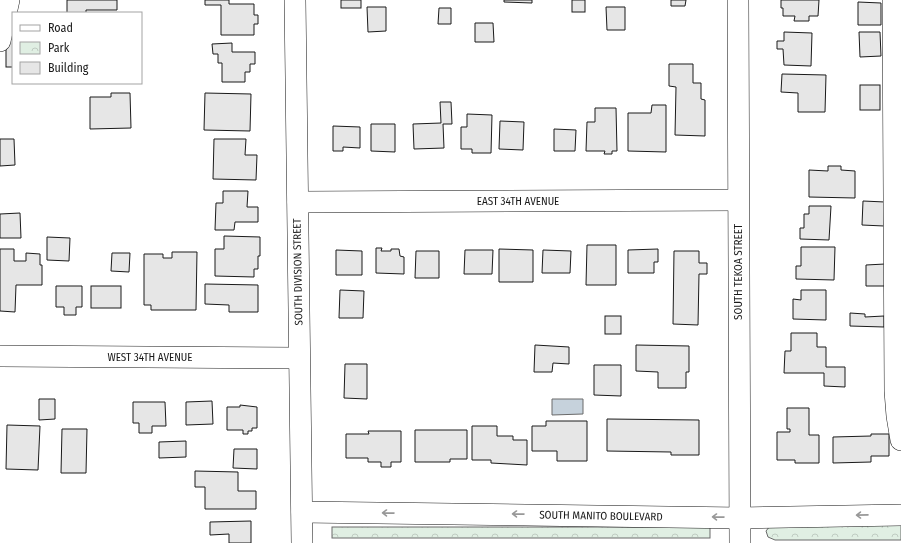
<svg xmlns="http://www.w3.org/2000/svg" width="901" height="543" font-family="'Fira Sans Condensed',sans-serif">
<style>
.park{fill:url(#park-crowns);stroke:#6a6a6a}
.water{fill:#c6d2dc;stroke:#6a6a6a}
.building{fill:#e6e6e6;stroke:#1a1a1a}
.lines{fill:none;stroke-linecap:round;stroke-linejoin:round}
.minor-casing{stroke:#1a1a1a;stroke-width:22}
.minor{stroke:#fff;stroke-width:21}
.oneway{stroke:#989898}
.labels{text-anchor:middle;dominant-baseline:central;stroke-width:3;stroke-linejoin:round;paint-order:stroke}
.street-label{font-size:11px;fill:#1a1a1a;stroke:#fff}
</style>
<defs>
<pattern id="park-crowns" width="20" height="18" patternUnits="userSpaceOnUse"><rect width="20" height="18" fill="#e0efe3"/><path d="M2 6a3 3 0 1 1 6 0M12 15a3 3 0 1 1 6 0" fill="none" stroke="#c0ccc2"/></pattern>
</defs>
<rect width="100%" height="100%" fill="#fff"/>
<!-- park -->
<g class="park">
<polygon points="901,525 901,540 775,540 768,537 766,531 770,526"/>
<rect x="332" y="527" width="378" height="11"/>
</g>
<!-- water -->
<polygon class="water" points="552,399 583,399 583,414 552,415"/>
<!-- building -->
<g class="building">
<polygon points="67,0 117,0 117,10 86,10 86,13 67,13"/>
<polygon points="205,0 229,0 229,4 254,4 254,15 258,15 258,24 254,24 254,35 221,35 221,5 205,5"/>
<rect x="341" y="0" width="20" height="8"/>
<polygon points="504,0 532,0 532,3 504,2"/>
<rect x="572" y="0" width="13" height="12"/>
<polygon points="671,0 686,0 685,6 671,6"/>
<polygon points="781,0 819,0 818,16 809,16 809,21 794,21 795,16 783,16 783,8 781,8"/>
<polygon points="858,2 881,3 881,25 858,25"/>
<polygon points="367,7 386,7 386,31 368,32"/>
<polygon points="606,7 625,7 625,30 607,30"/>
<polygon points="439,8 451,8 451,24 438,24"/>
<polygon points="475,23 493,23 494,42 475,42"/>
<polygon points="784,32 812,33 811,66 784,65 783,49 777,49 777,41 784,41"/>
<polygon points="859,32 880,32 881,56 860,57"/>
<rect x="6" y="39" width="7" height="28"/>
<polygon points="232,43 232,52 255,52 255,64 250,64 250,72 245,72 245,82 222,82 222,63 218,63 218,54 213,54 212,44"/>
<polygon points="669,64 693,64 693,83 701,83 701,99 705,100 705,136 675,135 676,87 669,86"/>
<polygon points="782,74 826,75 825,112 798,112 798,93 781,92"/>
<rect x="860" y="85" width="20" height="25"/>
<polygon points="111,93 130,93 131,128 90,129 90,97 111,97"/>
<polygon points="205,93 251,94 250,131 204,130"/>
<polygon points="440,102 451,102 452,124 443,124 444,148 414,149 413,124 441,123"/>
<polygon points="652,105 666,105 666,152 628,151 628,113 651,113"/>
<polygon points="595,108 616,108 617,151 612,151 612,154 604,154 605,151 586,151 587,122 595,122"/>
<polygon points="467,114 492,115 491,153 472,153 472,149 461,149 461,127 467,127"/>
<polygon points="500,121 524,122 523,150 499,149"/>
<polygon points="371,124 395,124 395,152 371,151"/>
<polygon points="333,126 360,127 360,148 343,147 343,151 333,151"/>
<polygon points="554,129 576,130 575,151 554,151"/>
<polygon points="0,139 14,139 15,165 0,166"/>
<polygon points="214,139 246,139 245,155 257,155 256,180 213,179"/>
<polygon points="828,166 841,166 841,170 855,171 855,198 809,197 809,170 828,171"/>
<polygon points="223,191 248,191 247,207 258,207 258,222 235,222 234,230 215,230 216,203 223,203"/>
<polygon points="863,201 885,202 884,226 862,225"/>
<polygon points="809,206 831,206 829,240 800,239 800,228 804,228 804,214 809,214"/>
<polygon points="20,213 21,238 0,238 0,214"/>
<polygon points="224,236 260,237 260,256 258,256 258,269 254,269 254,277 215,276 215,249 224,249"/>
<polygon points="47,237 70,238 69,261 47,260"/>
<polygon points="587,245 616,245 616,285 586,285"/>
<polygon points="801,247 835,247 834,280 796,279 796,266 801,266"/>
<polygon points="376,248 382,248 381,251 391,251 391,249 399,249 400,256 404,257 404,274 376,273"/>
<polygon points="0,249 14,249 14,261 26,261 26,253 40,254 40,265 42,265 42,285 16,285 15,312 0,311"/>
<polygon points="499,249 533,250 533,282 499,282"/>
<polygon points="658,249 658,262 654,262 654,273 628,273 628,250"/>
<polygon points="336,250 362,251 362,275 336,275"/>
<polygon points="465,250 493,250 492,274 464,274"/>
<polygon points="543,250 571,251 570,273 542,273"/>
<polygon points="416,251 439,251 439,278 415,278"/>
<polygon points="674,251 699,251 699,263 707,263 707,274 699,274 698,325 673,324"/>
<polygon points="172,252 197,252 196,310 151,310 151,305 144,305 144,254 163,254 163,258 172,258"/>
<polygon points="112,253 130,253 129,272 111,271"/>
<polygon points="885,264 885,286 866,286 866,265"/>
<polygon points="205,284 258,285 258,312 229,312 229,305 205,304"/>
<polygon points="56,286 82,286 82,307 76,307 76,315 64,315 64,307 56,307"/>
<rect x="91" y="286" width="30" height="22"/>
<polygon points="340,290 364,291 363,318 339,318"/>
<polygon points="801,290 826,290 826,320 793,319 793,299 801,300"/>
<polygon points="850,313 865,314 865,317 884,316 884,327 850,326"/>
<rect x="605" y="316" width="16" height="18"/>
<polygon points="791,333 817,333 817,347 826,347 826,367 845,367 845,387 824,386 824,373 784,373 785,351 791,351"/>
<polygon points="535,345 569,347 569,364 553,363 552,372 534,372"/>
<polygon points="636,345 689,346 689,372 686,372 686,388 658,388 658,372 636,371"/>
<polygon points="345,364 367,364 367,399 344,398"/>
<polygon points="594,365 621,365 621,396 594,395"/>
<polygon points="39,399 55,399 55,419 39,420"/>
<polygon points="212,401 213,424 186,425 186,402"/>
<polygon points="133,402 165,402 166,426 152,426 152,433 139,433 139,423 133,423"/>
<polygon points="240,405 257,407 257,428 252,428 252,431 248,431 248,434 243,434 243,430 227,430 227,407 240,407"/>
<polygon points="787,408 809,408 809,435 819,435 819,463 795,463 795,460 777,460 777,432 790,432 790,429 787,429"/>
<polygon points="607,419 699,420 699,455 671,455 671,452 607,451"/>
<polygon points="546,421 587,421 587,461 557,461 557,451 532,451 532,426 546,426"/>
<polygon points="7,425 40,426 38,470 6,469"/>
<polygon points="472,426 497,426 497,436 513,436 513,440 527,440 527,465 491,463 491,460 472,460"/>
<polygon points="62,429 87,429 86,473 61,473"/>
<polygon points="415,430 467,430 467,459 450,459 450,462 415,462"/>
<polygon points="368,431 401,431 401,462 391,462 391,467 381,467 381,462 368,462 368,458 346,458 346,434 369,434"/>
<polygon points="871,434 889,434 889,456 871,456 871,462 833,463 833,437 871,436"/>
<polygon points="186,441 186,457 159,458 159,442"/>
<polygon points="234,449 257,449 257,469 233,468"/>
<polygon points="195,471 238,472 238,491 256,491 256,509 205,509 205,487 195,487"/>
<polygon points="251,521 251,543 229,543 229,534 210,535 210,522"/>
</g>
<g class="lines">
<!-- minor casing -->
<g class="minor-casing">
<g id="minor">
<polyline points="295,0 302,543"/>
<polyline points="738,0 740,543"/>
<polyline points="893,0 895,391 897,416 901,440"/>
<polyline points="0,41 9,0"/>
<polyline points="298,202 738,200"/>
<polyline points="0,356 299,358"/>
<polyline points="302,512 740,518 901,515"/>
</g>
</g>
<!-- minor -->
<use href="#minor" class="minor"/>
</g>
<!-- one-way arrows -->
<defs><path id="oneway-shaft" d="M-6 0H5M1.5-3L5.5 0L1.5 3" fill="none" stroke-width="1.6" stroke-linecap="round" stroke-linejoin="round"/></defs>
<g class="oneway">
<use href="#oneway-shaft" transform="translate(388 513) rotate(-179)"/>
<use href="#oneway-shaft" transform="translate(518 514) rotate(-179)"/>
<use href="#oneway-shaft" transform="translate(862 515) rotate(179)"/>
<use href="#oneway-shaft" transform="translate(718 517) rotate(-179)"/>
</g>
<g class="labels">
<!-- street labels -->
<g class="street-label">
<text x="518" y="201">EAST 34TH AVENUE</text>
<text transform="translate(298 272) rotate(-91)">SOUTH DIVISION STREET</text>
<text transform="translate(738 272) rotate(-90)">SOUTH TEKOA STREET</text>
<text x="150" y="357">WEST 34TH AVENUE</text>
<text transform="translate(601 516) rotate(1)">SOUTH MANITO BOULEVARD</text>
</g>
</g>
<!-- legend -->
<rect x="12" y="12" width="130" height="72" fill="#ffffff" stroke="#a3a3a3"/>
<rect x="20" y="25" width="20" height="6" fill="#ffffff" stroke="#a3a3a3"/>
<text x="48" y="32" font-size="12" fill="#1a1a1a">Road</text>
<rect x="20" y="42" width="20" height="12" fill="url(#park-crowns)" stroke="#a3a3a3"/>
<text x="48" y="52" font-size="12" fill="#1a1a1a">Park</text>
<rect x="20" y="62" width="20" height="12" fill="#e6e6e6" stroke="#a3a3a3"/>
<text x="48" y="72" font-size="12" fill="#1a1a1a">Building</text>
</svg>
